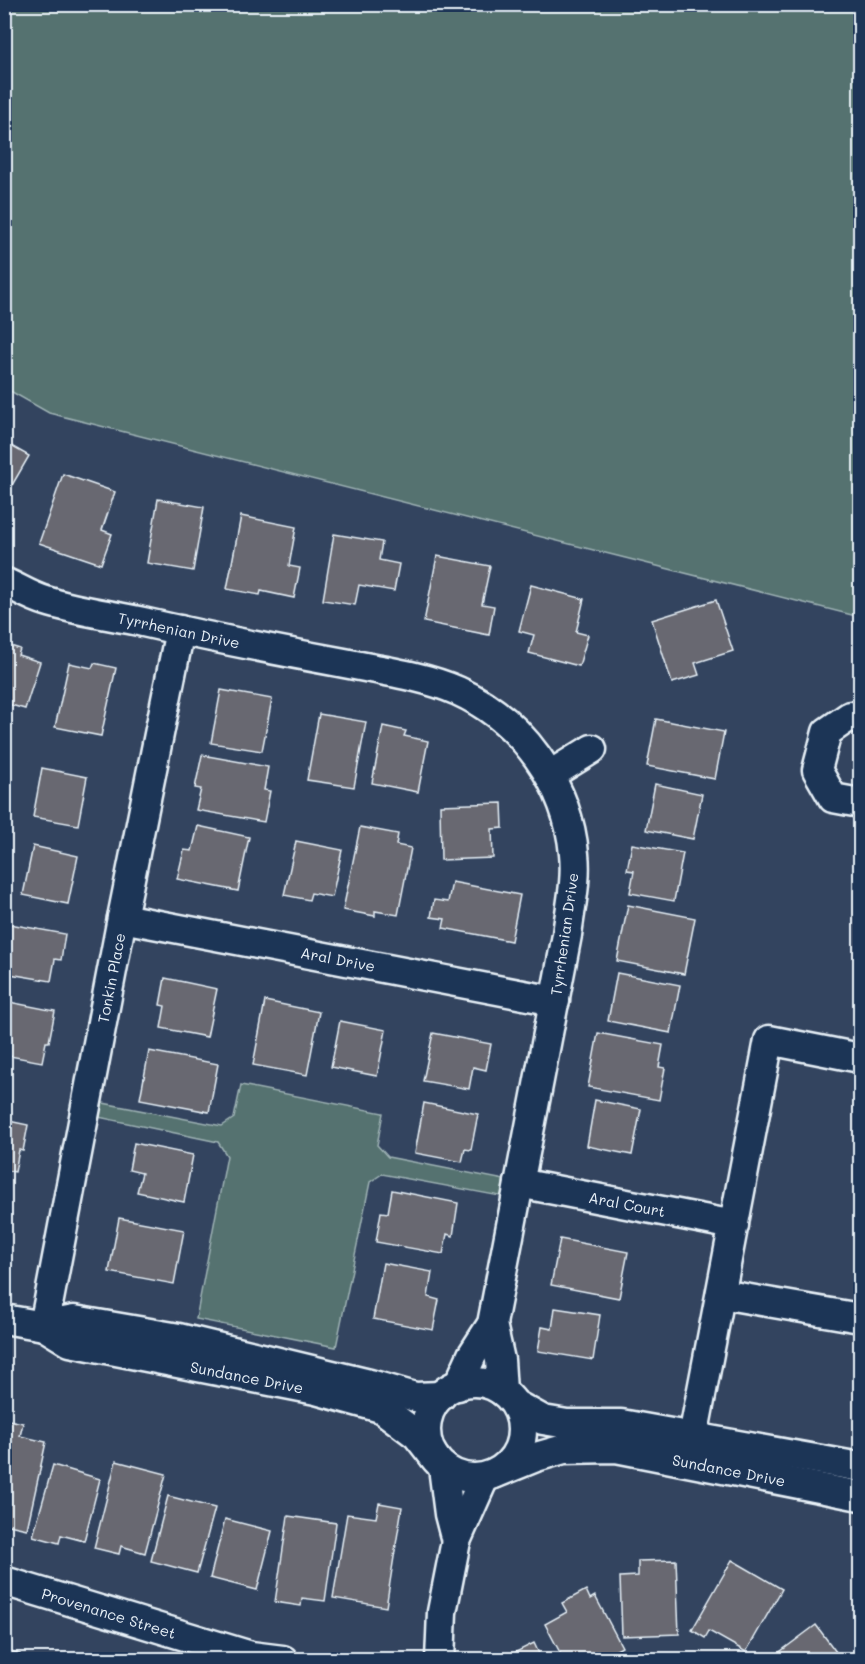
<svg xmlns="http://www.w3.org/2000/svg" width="865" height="1664" font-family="Mali,sans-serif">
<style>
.green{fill:#557270;stroke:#9eb2b4;stroke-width:1.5}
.building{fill:#676871;stroke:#e8f1f8;stroke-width:1.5}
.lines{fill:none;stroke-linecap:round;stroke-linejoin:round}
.minor-casing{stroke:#e8f1f8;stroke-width:33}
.minor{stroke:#1d3557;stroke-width:28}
.labels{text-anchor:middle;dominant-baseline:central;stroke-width:5;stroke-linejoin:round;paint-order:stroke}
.street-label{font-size:15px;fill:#e8f1f8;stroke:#1d3557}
</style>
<rect width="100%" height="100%" fill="#33445f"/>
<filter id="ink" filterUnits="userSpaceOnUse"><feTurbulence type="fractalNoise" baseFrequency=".0167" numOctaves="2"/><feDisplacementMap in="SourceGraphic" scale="12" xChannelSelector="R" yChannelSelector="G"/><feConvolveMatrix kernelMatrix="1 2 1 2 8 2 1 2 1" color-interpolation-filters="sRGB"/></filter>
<g filter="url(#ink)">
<!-- green -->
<g class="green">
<polygon points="5,4 860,5 860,617 49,413 5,388"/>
<polygon points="241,1085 383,1113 377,1145 388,1157 519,1183 516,1199 382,1174 370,1182 336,1347 196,1319 227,1156 218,1142 84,1114 87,1100 222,1126 234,1118"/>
</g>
<!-- building -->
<g class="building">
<polygon points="4,442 29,456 4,499"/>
<polygon points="63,474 115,492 102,530 112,534 101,564 39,543"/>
<polygon points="158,499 204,507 193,571 147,563"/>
<polygon points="241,516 296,527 289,566 300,568 294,598 261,591 260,595 227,589"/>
<polygon points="334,534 382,542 379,560 399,564 394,591 359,585 355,605 323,600"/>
<polygon points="437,556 490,566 482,604 494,606 489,635 424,622"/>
<polygon points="531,585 584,599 576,632 588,635 579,666 529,653 534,635 519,631"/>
<polygon points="716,600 733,651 695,663 699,675 672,683 652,620"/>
<polygon points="4,644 20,649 18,655 40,662 25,709 4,703"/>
<polygon points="69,663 92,668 94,663 116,668 101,736 55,727"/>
<polygon points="221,690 272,699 262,751 211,743"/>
<polygon points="319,714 366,722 354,787 307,780"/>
<polygon points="656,719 724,732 715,779 647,766"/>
<polygon points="383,726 406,731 404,736 428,741 418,792 372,783"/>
<polygon points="202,755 268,767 264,790 270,791 264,822 196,810 201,789 195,788"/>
<polygon points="42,768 87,777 78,825 33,817"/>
<polygon points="655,784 702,794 693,839 646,830"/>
<polygon points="502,803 503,828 492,829 493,858 441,860 440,805"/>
<polygon points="198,826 249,837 238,891 177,879 184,850 192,851"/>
<polygon points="360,827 398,834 396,845 411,848 398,915 375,911 375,916 343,910"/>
<polygon points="296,841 342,850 332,897 311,893 309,900 284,895"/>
<polygon points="632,844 683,853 674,901 630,893 634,871 627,870"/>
<polygon points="33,846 78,856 68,904 23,895"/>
<polygon points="452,882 520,895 511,941 443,928 445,919 431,917 434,900 448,902"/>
<polygon points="628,905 695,918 684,974 617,961"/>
<polygon points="4,923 65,934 61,960 55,959 51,981 4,973"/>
<polygon points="617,973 680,985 671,1033 608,1021"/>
<polygon points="165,978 217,989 207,1037 161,1028 165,1006 160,1005"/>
<polygon points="4,1001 55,1011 49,1042 46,1042 42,1062 4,1055"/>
<polygon points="265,1001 319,1012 307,1075 253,1065"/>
<polygon points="340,1021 386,1030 377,1076 331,1067"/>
<polygon points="433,1033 491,1044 486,1070 473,1067 469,1089 423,1081"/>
<polygon points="598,1033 663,1045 659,1067 665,1068 659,1100 588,1087"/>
<polygon points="149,1051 218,1064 209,1112 140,1099"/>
<polygon points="595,1100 641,1109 632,1155 587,1146"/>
<polygon points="424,1103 478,1114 471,1150 465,1149 462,1162 415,1153"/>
<polygon points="4,1120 28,1125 23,1151 19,1150 15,1172 4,1170"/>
<polygon points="134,1143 193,1155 184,1202 137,1192 142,1173 129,1170"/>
<polygon points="392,1190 458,1203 453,1236 447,1234 443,1254 376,1242 381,1212 388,1213"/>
<polygon points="119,1218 184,1230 174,1284 109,1272"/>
<polygon points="560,1239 628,1252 619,1298 551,1285"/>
<polygon points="383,1263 432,1272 428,1297 439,1300 433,1330 373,1319"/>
<polygon points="555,1308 600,1315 593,1360 538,1351 542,1327 552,1329"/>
<polygon points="4,1419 23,1423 20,1436 46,1442 27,1529 4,1524"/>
<polygon points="116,1461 166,1474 145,1553 121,1546 119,1554 94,1548"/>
<polygon points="53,1465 100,1479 84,1541 61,1535 59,1543 33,1536"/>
<polygon points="168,1496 215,1508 197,1573 151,1561"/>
<polygon points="379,1503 402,1507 386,1607 333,1598 347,1514 376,1518"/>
<polygon points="288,1516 336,1523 325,1601 302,1598 301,1606 275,1602"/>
<polygon points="225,1519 272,1531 257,1590 210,1578"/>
<polygon points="676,1560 679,1634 622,1636 620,1577 638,1576 638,1561"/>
<polygon points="732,1560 782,1589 746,1652 709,1631 705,1638 692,1630"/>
<polygon points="586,1590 590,1599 595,1596 622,1647 599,1660 564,1660 545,1624 567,1612 562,1603"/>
<polygon points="816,1625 842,1660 769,1660"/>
<polygon points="534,1643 542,1660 500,1660"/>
<polygon points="4,1649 20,1654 18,1660 4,1660"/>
</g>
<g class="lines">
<!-- minor casing -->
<g class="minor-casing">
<g id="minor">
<path d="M4,582c14,6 27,15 42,19 31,10 65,14 97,21 65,15 131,28 196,40 39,8 83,13 119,29 64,29 110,94 116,163 3,27 -4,55 -7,81l-75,389 -20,31 -14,31"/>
<polyline points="860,719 850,716 827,732 817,770 833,798 860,803"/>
<polyline points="550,775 592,749"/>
<polyline points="122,918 555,1001"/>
<polyline points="519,1183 734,1225"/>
<polyline points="721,1294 860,1318"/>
<polyline points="4,1319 44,1326 74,1320 179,1338 370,1384 415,1397 441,1396"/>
<polyline points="492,1324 500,1360 502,1391"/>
<polyline points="44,1326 122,918 180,630"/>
<polyline points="44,1326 70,1342 316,1390 381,1408 417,1435 435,1458"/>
<circle cx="474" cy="1430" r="48"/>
<polyline points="516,1405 543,1420 567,1424 621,1424 860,1467"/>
<polyline points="693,1437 769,1040 860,1058"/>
<polyline points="443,1467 449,1514 456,1541"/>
<polyline points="494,1474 536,1457 564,1449 616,1448 860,1496"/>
<polyline points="4,1581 251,1656 283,1660"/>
<polyline points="440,1660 442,1612 456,1541 484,1478"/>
</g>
</g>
<!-- minor -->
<use href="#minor" class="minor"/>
</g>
</g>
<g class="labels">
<!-- street labels -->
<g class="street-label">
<text transform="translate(179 630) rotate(12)">Tyrrhenian Drive</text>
<text transform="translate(564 934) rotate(-82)">Tyrrhenian Drive</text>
<text transform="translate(338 959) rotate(11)">Aral Drive</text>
<text transform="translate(111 978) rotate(-79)">Tonkin Place</text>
<text transform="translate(627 1204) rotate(11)">Aral Court</text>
<text transform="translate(247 1377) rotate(11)">Sundance Drive</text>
<text transform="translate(729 1470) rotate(11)">Sundance Drive</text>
<text transform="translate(109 1613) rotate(17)">Provenance Street</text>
</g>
</g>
<!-- margin -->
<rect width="865" height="1664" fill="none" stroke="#1d3557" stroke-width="24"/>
<rect x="12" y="12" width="841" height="1640" fill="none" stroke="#e8f1f8" stroke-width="2" filter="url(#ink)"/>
</svg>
